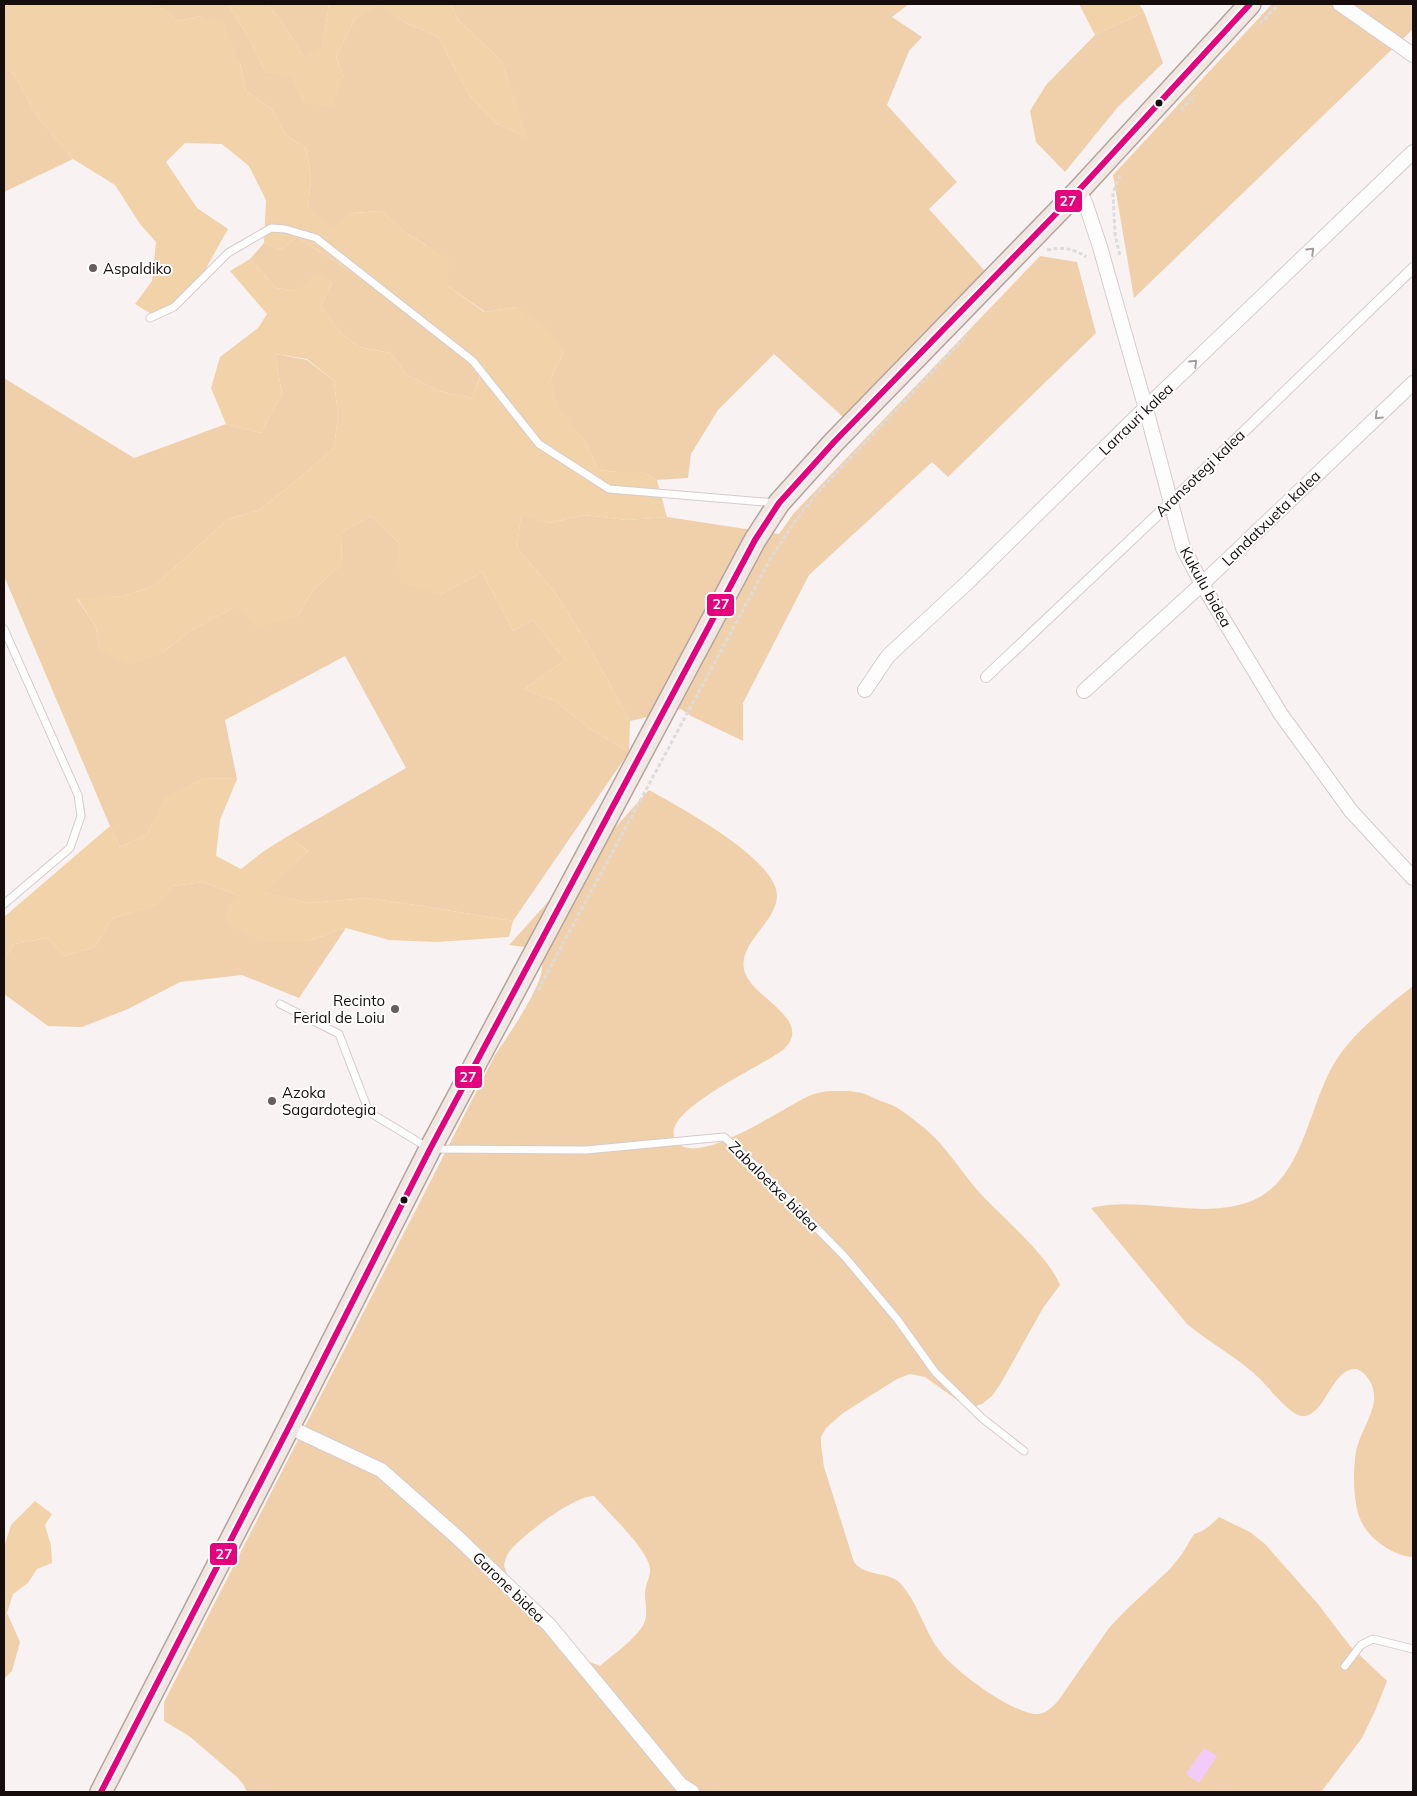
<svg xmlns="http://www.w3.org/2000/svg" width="1417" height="1796" font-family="Mulish,sans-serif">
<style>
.green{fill:#efd0aa;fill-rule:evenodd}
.forest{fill:#f1d2a9}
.water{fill:#f3cbfb}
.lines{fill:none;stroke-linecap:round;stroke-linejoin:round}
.service-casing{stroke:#d5cccc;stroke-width:9}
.pedestrian-casing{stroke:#d5cccc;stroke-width:12}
.minor-casing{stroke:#d5cccc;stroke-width:16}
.primary-casing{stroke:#b5a39d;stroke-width:24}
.path{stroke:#dddbdb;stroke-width:3;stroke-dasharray:4 2.5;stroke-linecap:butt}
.service{stroke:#fefdfd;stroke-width:7}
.pedestrian{stroke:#fefdfd;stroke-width:10}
.minor{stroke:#fefdfd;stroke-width:14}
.primary{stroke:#f0e7e3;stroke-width:21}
.bus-1-casing{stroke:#fff;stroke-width:10}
.bus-1{stroke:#e5007d;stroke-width:6}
.oneway{stroke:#a29d9d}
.bus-dot{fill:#170d0d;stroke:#fff;stroke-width:2}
.poi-dot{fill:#665d5d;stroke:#fff;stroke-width:2}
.labels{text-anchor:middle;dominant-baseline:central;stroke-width:4;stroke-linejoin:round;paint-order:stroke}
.poi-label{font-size:15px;fill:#170d0d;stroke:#fff;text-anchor:start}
.street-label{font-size:15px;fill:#170d0d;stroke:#fff}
.line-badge{stroke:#fff;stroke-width:2}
.badge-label{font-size:14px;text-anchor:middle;font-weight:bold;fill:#fff}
</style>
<rect width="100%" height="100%" fill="#f9f2f2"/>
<!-- green -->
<g class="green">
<polygon points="156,4 228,4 249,38 265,72 291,77 305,104 344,77 336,57 355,19 380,4 404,22 438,37 469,95 497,124 527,138 502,62 458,19 451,4 909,4 892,17 922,37 909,51 887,105 957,182 929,209 985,271 843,417 774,354 718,410 691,454 688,478 657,480 643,472 618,472 598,470 586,443 557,407 550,380 564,352 516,307 485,312 448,286 426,245 404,232 382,211 353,213 331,229 308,207 311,180 307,149 286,135 271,108 246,91 240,63 201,16 178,21"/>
<polygon points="267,4 329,4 322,48 305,58 279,18"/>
<polygon points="1272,4 1413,4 1413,29 1134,298 1113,175"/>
<polygon points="1144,12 1163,63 1117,108 1065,172 1036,142 1030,111 1046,85 1095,35"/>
<polygon points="4,69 13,73 38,117 73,159 4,192"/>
<polygon points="297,237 441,330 484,365 472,398 439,391 407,375 391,353 359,347 341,333 321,306 332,282 297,291 276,288 250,259 264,243 281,250"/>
<polygon points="1040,256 1077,262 1096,333 948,477 932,462 809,575 743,703 743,741 691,716 681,709 630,721 589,646 554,591 517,548 521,515 550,523 584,515 627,520 667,517 779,534 794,513"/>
<polygon points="275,354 307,360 334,381 338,415 334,448 302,476 259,510 228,519 155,585 124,596 77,599 96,627 99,649 162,653 190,631 237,606 297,617 314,589 342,564 341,533 371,516 398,542 440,595 482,572 513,631 533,620 565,660 524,689 555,701 593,731 629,752 513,921 416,905 367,898 309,903 263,892 308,851 288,836 406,768 345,656 225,720 237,779 205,778 165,798 147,834 120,847 110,826 4,576 4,378 134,458 226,424 261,433 282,394"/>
<path d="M649,790c30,17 126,68 128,105 0,15 -12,28 -20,39 -9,12 -18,26 -11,41 10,24 66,45 39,73 -16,16 -133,65 -108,94 21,26 107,-35 130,-45 10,-5 18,-6 29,-6 15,0 25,0 38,7 7,4 15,5 22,9 15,10 31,22 43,35 14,16 26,34 40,50 24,26 68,62 81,93l-17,23 -42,75 -9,13 -10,8 -9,3 -9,-2 -39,-28 -15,-3 -13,5 -54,34 -17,15 -5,9v7l3,23 30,95c12,16 34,8 47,22 17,19 23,46 38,66 14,20 76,66 100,64 8,-1 14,-8 19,-13l51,-73 17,-18 44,-41 12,-15 12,-20c11,-3 17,-9 25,-17l31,15 15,12 53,60 32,42 37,35 -11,28 -14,29 -41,54h-1074l-4,-8 -6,-7 -48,-41 -25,-15v-19l331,-647c11,-17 58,-81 45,-98 -6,-10 -21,-11 -31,-12zM594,1496c13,15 54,54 56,72 1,9 -5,17 -5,26 0,8 2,16 1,23 -2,17 -34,38 -46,49l-20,-8 -70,-76 -6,-16c1,-5 2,-10 5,-14 12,-16 66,-57 85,-56z"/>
<polygon points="203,882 239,896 308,941 346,928 299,998 242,975 180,982 128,1009 82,1027 48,1026 4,994 4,960 14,944 48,938 64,956 95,947 112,919 156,905 173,886"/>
<path d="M1413,986v570l-2,1c-21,-3 -45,-20 -52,-41 -6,-19 -6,-45 -3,-65 4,-18 16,-33 18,-51 1,-13 -5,-25 -17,-31 -25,-2 -30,43 -52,47 -13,2 -35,-27 -44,-36 -22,-22 -50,-36 -74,-56l-96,-116c51,-12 105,11 155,-5 61,-19 61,-105 95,-150 18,-25 48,-48 72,-67z"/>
<polygon points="7,1613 20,1642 12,1671 4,1679 4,1618"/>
</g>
<!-- forest -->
<g class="forest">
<polygon points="4,4 156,4 178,21 201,16 224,24 240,63 246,91 271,108 286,135 307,149 311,180 308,207 331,228 353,213 382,211 404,232 449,259 448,286 484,312 516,307 545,326 564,352 550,380 558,407 586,443 598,470 618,472 643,472 657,480 667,517 627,520 584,515 550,523 521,516 517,548 554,591 589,646 630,721 629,752 593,731 555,701 524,689 565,660 533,620 513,631 482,572 440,595 400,582 398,542 371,516 341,533 342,564 314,589 297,617 257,628 237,606 190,631 162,653 132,665 99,649 96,627 77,598 124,596 155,585 228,519 259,510 302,476 334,448 338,415 334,381 307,359 275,354 282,394 261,433 226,424 211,388 220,357 258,328 267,314 230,271 250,259 276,288 297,291 315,274 332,282 321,306 341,333 359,347 391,353 407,375 439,391 472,398 484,366 441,330 297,237 281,250 264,243 266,200 249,166 222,144 185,143 166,162 197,208 228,229 191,295 158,318 135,304 152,281 156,242 140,224 115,185 73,159 38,117 13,73 4,69"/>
<polygon points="228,4 267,4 279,18 305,58 322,47 329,4 451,4 458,19 502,62 528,139 497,124 469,95 438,37 404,22 380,5 355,19 336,57 344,77 333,106 305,104 291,78 265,72 249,38"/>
<polygon points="1079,4 1139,4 1144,12 1095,35"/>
<polygon points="205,778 237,779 220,820 216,856 241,869 264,851 288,836 308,851 264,892 309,903 367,898 416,905 513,921 509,937 437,942 389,940 346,928 308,941 262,941 227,924 227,907 239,896 203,882 173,886 157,905 112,919 95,947 64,956 48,938 14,944 4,960 4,917 110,826 120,847 147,834 164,798"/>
<polygon points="35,1501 52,1514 45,1525 51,1546 52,1563 37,1569 28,1583 13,1594 7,1613 4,1618 4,1547 11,1525"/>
</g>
<!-- water -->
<polygon class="water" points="1204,1748 1217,1756 1199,1783 1186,1774"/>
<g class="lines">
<!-- service casing -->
<g class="service-casing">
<g id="service">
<polyline points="150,318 174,307 228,253 271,228 285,229 316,238 473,361 539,444 609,489 776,503"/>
<polyline points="4,629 78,795 81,816 70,848 4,904"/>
<polyline points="280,1004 339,1034 369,1112 430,1149 586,1150 724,1137 756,1166 845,1257 897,1319 935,1372 982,1418 1024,1451"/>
<polyline points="1345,1666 1361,1645 1373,1639 1413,1649"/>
</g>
</g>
<!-- pedestrian casing -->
<g class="pedestrian-casing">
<polyline id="pedestrian" points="986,677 1171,502 1413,268"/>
</g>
<!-- minor casing -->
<g class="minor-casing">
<g id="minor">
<polyline points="1340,4 1413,55"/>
<polyline points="1079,190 1086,205 1100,247 1146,409 1183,548 1202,584 1280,713 1351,811 1413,878"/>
<polyline points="865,690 888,656 970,580 1130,423 1413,152"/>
<polyline points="1084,691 1202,584 1413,383"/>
<polyline points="289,1427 381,1470 458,1538 549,1625 681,1785 692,1792"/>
</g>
</g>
<!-- primary casing -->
<g class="primary-casing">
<polyline id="primary" points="101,1792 289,1427 430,1149 755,540 779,503 834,442 1079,190 1250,4"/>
</g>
<!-- path -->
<g class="path">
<polyline points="1260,24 1279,4"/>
<polyline points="1181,110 1195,95"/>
<polyline points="1120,175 1113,193 1115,234 1120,256"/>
<path d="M1047,250c14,-3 27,-2 39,7"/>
<polyline points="538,990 772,556 795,521 820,490 967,335"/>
</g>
<!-- service -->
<use href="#service" class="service"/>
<!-- pedestrian -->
<use href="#pedestrian" class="pedestrian"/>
<!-- minor -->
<use href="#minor" class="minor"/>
<!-- primary -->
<use href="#primary" class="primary"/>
<!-- bus-1 casing -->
<g class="bus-1-casing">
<polyline id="bus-1" points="101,1792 289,1427 430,1149 755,540 779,503 834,442 1079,190 1250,4"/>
</g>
<!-- bus-1 -->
<use href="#bus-1" class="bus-1"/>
</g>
<!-- one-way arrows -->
<defs><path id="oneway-chevron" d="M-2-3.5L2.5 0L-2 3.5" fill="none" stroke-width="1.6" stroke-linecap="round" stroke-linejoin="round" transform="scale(1.25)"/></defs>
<g class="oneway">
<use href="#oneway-chevron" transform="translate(1311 251) rotate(-44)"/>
<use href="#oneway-chevron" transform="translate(1194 363) rotate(-44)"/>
<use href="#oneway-chevron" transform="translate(1378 416) rotate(136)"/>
</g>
<!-- markers -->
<g class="bus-dot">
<circle cx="1159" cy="103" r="4.5"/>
<circle cx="404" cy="1200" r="4.5"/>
</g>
<g class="poi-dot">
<circle cx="93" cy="268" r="5"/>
<circle cx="395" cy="1009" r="5"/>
<circle cx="272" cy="1101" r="5"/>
</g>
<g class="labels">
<!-- poi labels -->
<g class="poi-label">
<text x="103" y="268">Aspaldiko</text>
<text x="385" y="1000" text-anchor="end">Recinto<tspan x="385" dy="17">Ferial de Loiu</tspan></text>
<text x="282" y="1092">Azoka<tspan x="282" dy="17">Sagardotegia</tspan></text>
</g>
<!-- street labels -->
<g class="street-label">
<text transform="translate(1136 419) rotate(-44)">Larrauri kalea</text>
<text transform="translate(1200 473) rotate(-44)">Aransotegi kalea</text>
<text transform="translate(1271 518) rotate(-44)">Landatxueta kalea</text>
<text transform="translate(1206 587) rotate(61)">Kukulu bidea</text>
<text transform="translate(774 1186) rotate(45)">Zabaloetxe bidea</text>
<text transform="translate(509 1587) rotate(44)">Garone bidea</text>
</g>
</g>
<g class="line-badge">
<rect x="1054" y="189" width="29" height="24" rx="5" fill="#e5007d"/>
<rect x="706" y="593" width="29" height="24" rx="5" fill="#e5007d"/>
<rect x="454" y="1065" width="29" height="24" rx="5" fill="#e5007d"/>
<rect x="209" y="1542" width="29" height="24" rx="5" fill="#e5007d"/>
</g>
<g class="badge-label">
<text x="1068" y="206">27</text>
<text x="721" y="609">27</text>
<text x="468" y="1082">27</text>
<text x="224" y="1559">27</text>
</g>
<!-- border -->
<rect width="1417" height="1796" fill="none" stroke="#170d0d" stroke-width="10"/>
</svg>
